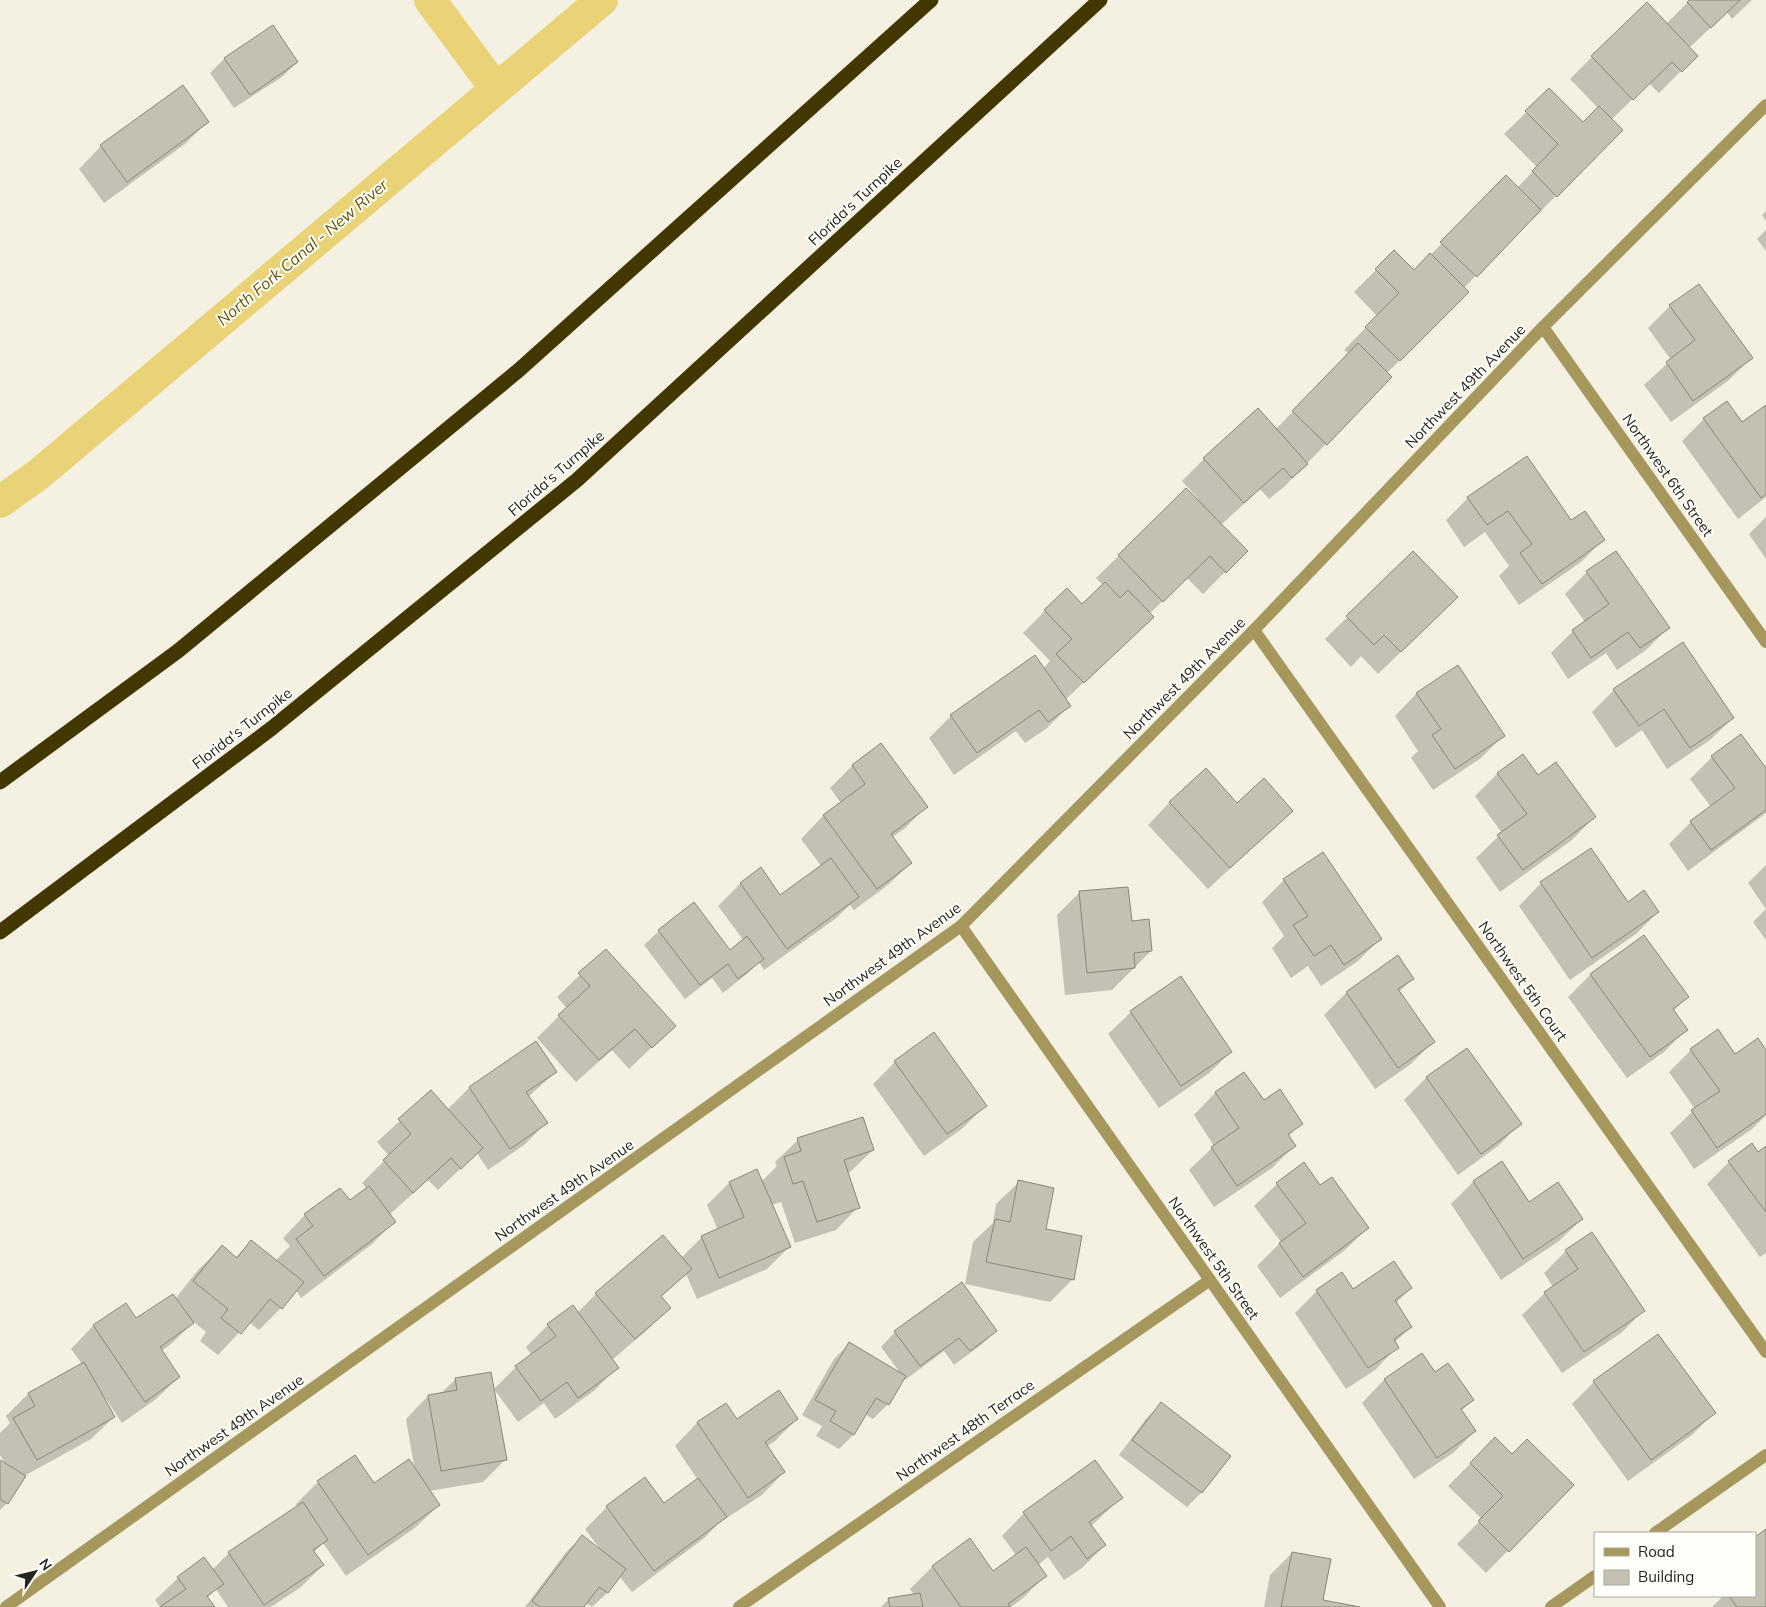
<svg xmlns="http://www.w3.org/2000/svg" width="1766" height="1607" font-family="Mulish,sans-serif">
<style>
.shadow{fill:#0003}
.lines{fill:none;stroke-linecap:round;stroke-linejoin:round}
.canal{stroke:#ead376;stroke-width:32}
.building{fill:#c4c1b3;stroke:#8a877a}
.minor{stroke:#a6985d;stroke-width:12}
.highway{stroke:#423700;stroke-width:15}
.labels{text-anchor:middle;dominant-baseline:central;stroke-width:4;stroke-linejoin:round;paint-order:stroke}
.street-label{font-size:15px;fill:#26241f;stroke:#fffef8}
.water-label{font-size:16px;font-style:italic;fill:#64550c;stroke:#fffef8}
</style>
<rect width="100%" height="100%" fill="#f4f0e2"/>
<!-- shadow -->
<g class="shadow">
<polygon points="1690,0 1752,0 1732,19 1727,12 1689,48 1696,56 1659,93 1649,83 1611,120 1621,130 1534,218 1533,217 1464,288 1468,292 1387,373 1391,377 1285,486 1269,499 1260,489 1221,525 1246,551 1203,594 1187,578 1149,614 1130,639 1065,700 1069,706 1047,728 1025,743 1016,731 954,775 929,738 951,716 1043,669 1050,661 1023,633 1045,611 1082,606 1103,585 1096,578 1186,490 1197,501 1198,499 1182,481 1204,459 1276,429 1349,354 1344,350 1377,316 1354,292 1394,252 1414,272 1506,177 1517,188 1537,167 1504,134 1549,90 1583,124 1598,108 1570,79 1592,57 1666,24"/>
<polygon points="225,58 297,62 282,77 234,108 210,73"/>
<polygon points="208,121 185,144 104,203 79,169 101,146"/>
<polygon points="1766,211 1766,221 1762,215"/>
<polygon points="1766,230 1766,251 1757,239"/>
<polygon points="1699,285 1751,358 1729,380 1671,422 1644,385 1671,360 1648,328 1670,306"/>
<polygon points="1766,406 1766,497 1738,519 1682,441 1704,419 1742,423"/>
<polygon points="1468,498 1571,522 1603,540 1581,562 1519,605 1499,576 1509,566 1485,532 1464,547 1446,520"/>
<polygon points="1766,517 1766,559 1749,534"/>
<polygon points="1413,553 1434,620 1378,674 1361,656 1351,667 1325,639"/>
<polygon points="1587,572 1668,628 1646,650 1617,670 1606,653 1568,679 1551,653 1573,631 1585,622 1565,594"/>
<polygon points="1614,690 1733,718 1710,740 1667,769 1642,730 1616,748 1592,712"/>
<polygon points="1417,693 1503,736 1481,758 1433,790 1411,758 1418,751 1395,716"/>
<polygon points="881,745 926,807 904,829 892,837 911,863 888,885 854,910 850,905 835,919 764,970 759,962 748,973 723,993 712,978 685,999 644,945 659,931 693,904 730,952 744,941 718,906 740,884 780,896 822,867 801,839 823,816 841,803 830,788 852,766"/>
<polygon points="1522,756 1538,776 1594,817 1572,840 1500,892 1476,858 1502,833 1475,796 1497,774"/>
<polygon points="1712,757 1766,770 1766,813 1688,871 1669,844 1691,822 1711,807 1690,779"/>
<polygon points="1170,802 1237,805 1292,811 1208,889 1148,825"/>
<polygon points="1766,865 1766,940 1753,922 1766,909 1748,883"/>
<polygon points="1284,880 1380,939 1358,961 1321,986 1308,966 1291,978 1272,948 1284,936 1262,902"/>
<polygon points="1541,883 1628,903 1658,912 1636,934 1570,980 1519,906"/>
<polygon points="1079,893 1131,922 1151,951 1112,990 1065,995 1057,915"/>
<polygon points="606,950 674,1026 629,1069 612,1050 576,1082 537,1038 567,1008 557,997"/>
<polygon points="1591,974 1687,997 1673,1011 1686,1030 1664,1052 1627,1078 1568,997"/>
<polygon points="1412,979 1399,992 1433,1042 1411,1064 1375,1089 1324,1015 1346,993"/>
<polygon points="1131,1012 1231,1052 1208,1074 1159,1108 1108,1034"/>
<polygon points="536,1043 556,1072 528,1097 546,1123 524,1145 488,1170 477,1153 438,1190 428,1180 389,1215 394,1222 372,1244 301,1298 296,1290 281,1308 259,1330 249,1322 218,1355 200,1341 206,1332 194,1322 170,1345 161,1351 179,1377 156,1399 122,1423 106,1399 104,1400 114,1417 91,1439 24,1476 7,1503 0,1510 0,1461 5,1464 0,1455 0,1433 10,1423 6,1416 28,1394 82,1364 71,1349 93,1326 125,1305 136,1320 175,1299 199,1269 222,1247 235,1258 251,1241 275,1261 290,1246 283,1238 305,1215 340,1189 350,1202 367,1189 362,1183 389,1156 377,1142 431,1092 447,1110 469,1088"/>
<polygon points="1467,1050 1520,1124 1498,1146 1458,1175 1404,1100 1426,1078"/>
<polygon points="1691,1050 1735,1056 1766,1052 1766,1115 1752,1129 1694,1169 1670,1133 1695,1109 1669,1072"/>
<polygon points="895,1062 985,1106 963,1128 924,1156 873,1084"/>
<polygon points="1216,1092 1301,1123 1288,1137 1294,1146 1272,1168 1214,1207 1189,1170 1214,1146 1194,1115"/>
<polygon points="798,1140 873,1150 850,1172 847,1173 858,1207 836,1230 795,1243 781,1202 771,1205 789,1247 767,1269 697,1299 686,1274 660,1298 669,1308 647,1330 612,1360 617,1367 595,1390 555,1419 544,1403 518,1422 494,1389 516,1367 532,1356 526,1347 548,1325 577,1313 596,1294 663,1237 681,1258 702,1237 718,1230 707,1205 729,1183 756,1171 761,1182 777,1166 775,1162"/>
<polygon points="1766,1148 1766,1253 1760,1257 1707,1184 1729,1162 1758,1154"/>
<polygon points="1502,1163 1529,1203 1582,1219 1559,1241 1501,1280 1451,1204 1473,1182"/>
<polygon points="1019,1182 1072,1280 1050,1302 965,1284 973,1242 993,1223 996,1204"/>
<polygon points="1277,1184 1320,1187 1367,1228 1345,1250 1280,1298 1257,1266 1281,1242 1254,1206"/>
<polygon points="1566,1251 1643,1311 1621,1333 1562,1373 1522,1315 1545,1293 1553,1287 1544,1273"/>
<polygon points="1411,1288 1396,1303 1411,1327 1394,1343 1397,1347 1375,1370 1346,1389 1295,1313 1317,1291"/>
<polygon points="996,1331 981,1345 954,1365 944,1351 905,1380 903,1378 888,1404 873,1419 865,1414 853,1435 839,1449 816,1436 822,1426 802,1415 834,1359 849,1344 901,1374 881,1347 895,1332"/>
<polygon points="1421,1355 1435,1373 1473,1400 1461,1411 1475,1431 1453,1453 1414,1479 1362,1403 1384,1380"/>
<polygon points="456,1379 505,1460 483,1482 429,1491 439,1505 416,1527 346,1576 323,1543 314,1552 323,1565 301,1587 271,1607 228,1607 216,1589 207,1598 214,1607 160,1607 155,1600 178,1578 212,1570 229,1553 298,1507 296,1504 318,1482 374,1485 415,1471 406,1419 428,1396 440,1394"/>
<polygon points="1594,1382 1714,1413 1692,1435 1628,1481 1572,1404"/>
<polygon points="725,1404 737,1421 797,1419 775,1441 766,1447 784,1472 762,1495 725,1519 724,1518 703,1539 632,1592 619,1576 607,1593 592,1607 586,1603 583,1607 525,1607 567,1551 582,1537 600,1549 585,1529 607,1507 664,1505 698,1480 675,1446 697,1423"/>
<polygon points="1161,1404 1229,1456 1201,1493 1187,1507 1119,1455 1146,1419"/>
<polygon points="1512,1456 1572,1485 1486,1573 1457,1544 1482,1519 1448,1486 1473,1461"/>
<polygon points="1121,1498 1091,1526 1105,1545 1082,1568 1064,1580 1048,1557 1038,1565 1045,1576 1023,1598 1011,1607 923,1607 921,1604 921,1607 881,1607 889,1599 914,1595 910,1589 932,1567 970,1540 993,1572 1016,1555 1002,1536 1024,1513"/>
<polygon points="1766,1530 1766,1607 1712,1607 1723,1596 1755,1596 1755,1538"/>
<polygon points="1292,1553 1322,1601 1353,1607 1264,1607 1270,1575"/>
</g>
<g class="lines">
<!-- canal -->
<g class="canal">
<polyline points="430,0 496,89"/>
<polyline points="0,502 39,474 602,0"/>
</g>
</g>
<!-- building -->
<g class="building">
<polygon points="1689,0 1740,0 1711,28 1687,2"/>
<polygon points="1647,2 1698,56 1682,72 1672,62 1633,100 1591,56"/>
<polygon points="273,25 298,62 250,95 224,58"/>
<polygon points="183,85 209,122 127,182 100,145"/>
<polygon points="1549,88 1583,122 1599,106 1623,130 1557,197 1532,171 1558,144 1525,111"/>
<polygon points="1506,175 1541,210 1477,277 1440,242"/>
<polygon points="1394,250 1414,270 1430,253 1469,292 1400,361 1365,327 1399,293 1375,269"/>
<polygon points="1699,284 1753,358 1693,401 1666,362 1695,340 1669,305"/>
<polygon points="1358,343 1392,377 1327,445 1292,411"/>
<polygon points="1727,401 1742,422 1766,405 1766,494 1761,498 1703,418"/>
<polygon points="1258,408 1308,464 1292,478 1283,468 1244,503 1203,458"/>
<polygon points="1527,456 1571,520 1585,511 1605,540 1542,584 1520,553 1532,544 1508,511 1487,525 1467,497"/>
<polygon points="1186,488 1248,551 1226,573 1210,556 1163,602 1118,555"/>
<polygon points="1413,551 1458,597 1401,652 1384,635 1374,645 1346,616"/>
<polygon points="1616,551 1670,628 1640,648 1628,632 1591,658 1572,630 1609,604 1586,571"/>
<polygon points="1105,582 1120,598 1128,590 1154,617 1084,683 1056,654 1072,639 1044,610 1067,588 1082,604"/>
<polygon points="1683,642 1734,718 1690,748 1664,709 1639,726 1613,689"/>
<polygon points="1035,655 1071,706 1048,722 1039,710 977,753 950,715"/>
<polygon points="1458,665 1505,736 1455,769 1432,735 1441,729 1416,693"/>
<polygon points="1741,734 1766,768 1766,810 1711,850 1690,821 1735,788 1711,756"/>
<polygon points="881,743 928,807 891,834 912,863 877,889 823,815 865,784 852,765"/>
<polygon points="1523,754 1538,775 1556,762 1596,817 1523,870 1497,835 1527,814 1497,773"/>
<polygon points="1206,768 1237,803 1264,778 1293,811 1230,868 1169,802"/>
<polygon points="1591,848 1628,902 1644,890 1659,912 1592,958 1540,882"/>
<polygon points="1323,852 1382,939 1344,965 1331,945 1314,956 1293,925 1308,916 1283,879"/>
<polygon points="831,858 859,897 787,949 740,883 761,867 780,895"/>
<polygon points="1128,887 1132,921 1149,919 1152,951 1134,953 1135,968 1087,973 1079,891"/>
<polygon points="694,902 730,950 747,936 764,959 738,979 728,964 700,985 658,930"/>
<polygon points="1644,935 1689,997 1673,1009 1688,1030 1650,1057 1590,974"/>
<polygon points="606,949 676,1026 652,1048 635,1029 599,1060 558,1015 590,986 578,973"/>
<polygon points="1398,955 1414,979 1398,989 1435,1042 1398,1068 1346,992"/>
<polygon points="1181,976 1232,1052 1181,1086 1130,1011"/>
<polygon points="1718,1029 1735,1054 1758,1038 1766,1050 1766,1114 1717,1148 1691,1110 1720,1091 1690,1049"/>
<polygon points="934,1032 987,1106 947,1134 894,1061"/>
<polygon points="536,1041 557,1072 526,1092 548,1123 510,1149 469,1087"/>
<polygon points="1467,1048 1522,1124 1481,1154 1426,1077"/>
<polygon points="1244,1072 1264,1100 1280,1089 1303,1124 1288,1134 1296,1146 1237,1186 1211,1147 1239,1128 1215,1092"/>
<polygon points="431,1090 483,1148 461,1169 451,1158 413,1193 383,1160 411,1134 398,1119"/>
<polygon points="863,1117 874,1150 844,1160 860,1208 817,1222 803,1181 793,1184 784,1157 801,1151 797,1138"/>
<polygon points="1752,1143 1758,1152 1766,1146 1766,1212 1728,1161"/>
<polygon points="1502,1161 1529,1202 1558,1182 1583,1219 1523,1259 1473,1181"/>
<polygon points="1304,1162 1320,1185 1332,1177 1369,1228 1303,1277 1279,1243 1306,1223 1276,1183"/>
<polygon points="757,1169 791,1247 719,1278 701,1236 744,1217 729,1182"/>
<polygon points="1018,1180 1054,1188 1046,1229 1082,1236 1074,1280 986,1262 995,1219 1010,1222"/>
<polygon points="369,1186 396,1222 324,1276 296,1239 313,1226 304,1214 340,1188 350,1200"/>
<polygon points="1592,1232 1645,1311 1584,1352 1544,1292 1578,1269 1565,1250"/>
<polygon points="663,1235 692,1269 661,1296 671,1308 635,1339 595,1293"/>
<polygon points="251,1240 304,1282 282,1309 270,1299 241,1334 221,1318 228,1309 193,1281 222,1245 237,1258"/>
<polygon points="1394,1261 1412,1288 1395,1300 1412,1327 1394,1339 1399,1348 1368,1368 1316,1290 1342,1272 1353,1289"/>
<polygon points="962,1282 997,1331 970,1351 959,1338 920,1366 894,1331"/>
<polygon points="173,1294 194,1323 160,1347 180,1377 145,1402 93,1325 126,1303 136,1318"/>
<polygon points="573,1305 619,1368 578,1398 567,1382 541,1401 515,1366 556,1336 547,1324"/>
<polygon points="1658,1334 1716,1413 1651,1460 1593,1381"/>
<polygon points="849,1342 906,1376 889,1405 876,1398 854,1435 830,1421 836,1411 815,1400"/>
<polygon points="1422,1353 1435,1372 1448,1363 1474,1400 1461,1409 1476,1431 1437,1458 1384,1379"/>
<polygon points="84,1362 115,1417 37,1460 13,1418 35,1406 28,1393"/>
<polygon points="491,1372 507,1460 441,1471 428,1395 457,1390 455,1378"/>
<polygon points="779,1390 798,1419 765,1442 785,1472 748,1498 697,1422 726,1403 737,1419"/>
<polygon points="1161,1402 1231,1456 1202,1493 1132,1440"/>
<polygon points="1495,1437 1512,1454 1527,1439 1574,1485 1509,1552 1478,1521 1503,1496 1470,1463"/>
<polygon points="355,1455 374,1483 409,1459 440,1505 368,1555 317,1481"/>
<polygon points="0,1460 26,1476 8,1504 0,1499"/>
<polygon points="1095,1460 1123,1498 1089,1522 1106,1545 1087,1559 1071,1536 1051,1551 1023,1512"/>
<polygon points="645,1477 664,1503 698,1478 727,1517 654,1571 606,1506"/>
<polygon points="303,1502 328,1540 313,1550 324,1565 264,1605 228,1552"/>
<polygon points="1766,1529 1766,1607 1737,1607 1729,1596 1755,1596 1755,1537"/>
<polygon points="582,1535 626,1569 608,1593 599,1587 584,1607 540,1607 532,1601"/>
<polygon points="970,1538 993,1571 1026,1547 1047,1576 1008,1604 1010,1607 961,1607 932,1566"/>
<polygon points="1292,1552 1331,1559 1323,1600 1360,1607 1281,1607"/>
<polygon points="204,1557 224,1584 207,1596 215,1607 160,1607 186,1589 177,1577"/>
<polygon points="920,1593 923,1607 890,1607 888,1598"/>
</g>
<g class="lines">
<!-- minor -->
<g class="minor">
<polyline points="1543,327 1766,642"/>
<polyline points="1254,630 1766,1352"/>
<polyline points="961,926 1440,1607"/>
<polyline points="1655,1533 1766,1455"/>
<polyline points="6,1607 961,926 1254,630 1543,327 1766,105"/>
<polyline points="739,1607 1210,1280"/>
<polyline points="1551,1607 1595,1576"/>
</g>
<!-- highway -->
<g class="highway">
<polyline points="0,782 178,651 519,370 931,0"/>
<polyline points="0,932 272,728 577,480 1100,0"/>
</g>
</g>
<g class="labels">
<!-- street labels -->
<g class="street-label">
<text transform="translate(855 201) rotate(-43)">Florida's Turnpike</text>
<text transform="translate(1465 386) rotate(-46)">Northwest 49th Avenue</text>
<text transform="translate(556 473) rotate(-41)">Florida's Turnpike</text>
<text transform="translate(1668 475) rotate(55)">Northwest 6th Street</text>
<text transform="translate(1184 678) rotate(-45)">Northwest 49th Avenue</text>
<text transform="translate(242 728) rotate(-38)">Florida's Turnpike</text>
<text transform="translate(892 954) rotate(-36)">Northwest 49th Avenue</text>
<text transform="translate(1523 981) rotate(55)">Northwest 5th Court</text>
<text transform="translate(564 1190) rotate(-35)">Northwest 49th Avenue</text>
<text transform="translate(1214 1258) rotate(55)">Northwest 5th Street</text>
<text transform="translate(234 1425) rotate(-35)">Northwest 49th Avenue</text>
<text transform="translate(965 1430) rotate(-35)">Northwest 48th Terrace</text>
</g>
<!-- water labels -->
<g class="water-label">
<text transform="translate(302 252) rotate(-40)">North Fork Canal - New River</text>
</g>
</g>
<!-- legend -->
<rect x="1594" y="1532" width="162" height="65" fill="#fffef8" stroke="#a8a7a1"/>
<rect x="1604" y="1548" width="25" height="8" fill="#a6985d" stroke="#a8a7a1"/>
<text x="1638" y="1557" font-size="15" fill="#26241f">Road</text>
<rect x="1604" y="1570" width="25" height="15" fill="#c4c1b3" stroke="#a8a7a1"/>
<text x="1638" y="1582" font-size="15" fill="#26241f">Building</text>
<!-- north arrow -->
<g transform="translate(35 1572) rotate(55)" stroke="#fffef8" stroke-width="4" paint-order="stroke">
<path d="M0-4L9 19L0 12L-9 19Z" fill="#26241f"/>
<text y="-8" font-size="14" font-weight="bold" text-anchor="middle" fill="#26241f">N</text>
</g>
</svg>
